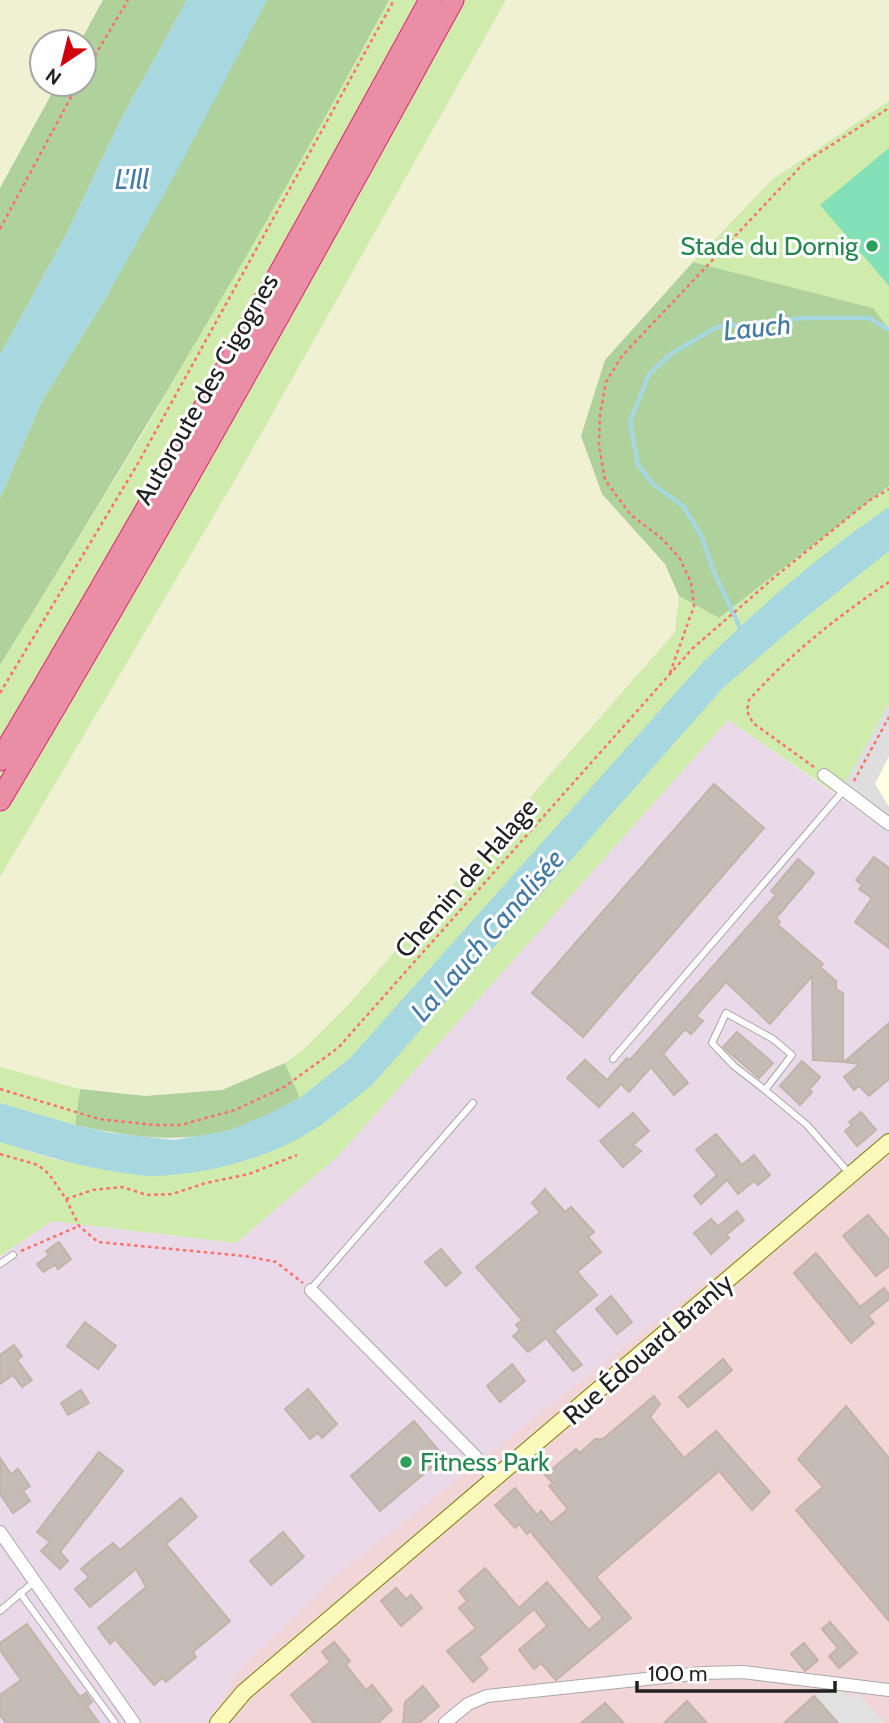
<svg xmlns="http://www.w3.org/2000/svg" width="889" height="1723" font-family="Cabin,sans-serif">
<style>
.residential{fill:#dfdede}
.commercial{fill:#f2d6d7}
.industrial{fill:#ead9e8}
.education{fill:#fffde2}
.farmland{fill:#f0f0d2}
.grass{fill:#d0ecac}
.forest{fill:#afd19b}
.pitch{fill:#84e1b7}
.parking{fill:#e1e1e1}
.water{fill:#a7d7df}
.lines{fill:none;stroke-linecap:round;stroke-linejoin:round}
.stream{stroke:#a7d7df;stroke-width:4.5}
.building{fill:#c6bcb6;stroke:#c3b3a9;stroke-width:2}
.lane-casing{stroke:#a8a8a8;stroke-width:8}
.street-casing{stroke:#a8a8a8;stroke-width:14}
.secondary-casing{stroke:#787d02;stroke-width:18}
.highway-casing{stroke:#df2471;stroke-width:23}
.path{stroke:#fd716c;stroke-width:2.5;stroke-dasharray:3.5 3.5;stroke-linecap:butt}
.lane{stroke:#fff;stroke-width:6}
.street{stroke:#fff;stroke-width:12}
.secondary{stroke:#fbfabb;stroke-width:16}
.highway{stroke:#e98ea5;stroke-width:21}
.leisure-dot{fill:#2e9e5b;stroke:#fff;stroke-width:2.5}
.labels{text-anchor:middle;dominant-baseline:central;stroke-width:6;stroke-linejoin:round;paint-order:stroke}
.leisure-label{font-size:26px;fill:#27864d;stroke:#fff;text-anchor:end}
.street-label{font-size:26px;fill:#212121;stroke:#fff}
.water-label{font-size:28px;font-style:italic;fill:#447aa4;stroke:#fff}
</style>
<rect width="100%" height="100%" fill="#f1ede7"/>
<!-- residential -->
<polygon class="residential" points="889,703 889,832 838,795"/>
<!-- commercial -->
<polygon class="commercial" points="889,1136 889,1723 207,1723 240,1669 337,1574"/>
<!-- industrial -->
<polygon class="industrial" points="728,720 889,832 889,1136 338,1574 240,1669 207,1723 0,1723 0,1256 52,1221 236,1243 337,1157"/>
<!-- education -->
<polygon class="education" points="889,756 889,807 875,784"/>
<!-- farmland -->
<g class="farmland">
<polygon points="0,0 103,0 80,42 42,42 42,84 57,84 0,188"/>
<polygon points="506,0 889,0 889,101 773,179 693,262 605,360 581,436 602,494 665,564 679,596 675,632 349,1004 304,1049 285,1063 222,1090 145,1096 80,1089 0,1067 0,877 236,478"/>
</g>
<!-- grass -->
<g class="grass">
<polygon points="389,0 506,0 236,478 0,877 0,665 139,440 349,74"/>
<polygon points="889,101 889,329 873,308 693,262 773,179"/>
<polygon points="889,486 889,703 838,795 728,720 337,1157 236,1243 52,1221 0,1256 0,1142 53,1159 106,1170 154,1177 300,1098 285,1063 304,1049 349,1004 675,632 679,596 719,618"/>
<polygon points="0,1067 80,1089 75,1125 0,1103"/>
</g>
<!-- forest -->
<g class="forest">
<polygon points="103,0 187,0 120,121 67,233 0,355 0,188 57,84 84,84 84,42 80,42"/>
<path d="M267,0h122c-121,226 -254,447 -389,665v-167l42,-97 65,-105z"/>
<polygon points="693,262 873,308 889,329 889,486 719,618 679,596 665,564 602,494 581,436 605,360"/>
<path d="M285,1063l15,35c-23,12 -49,27 -74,33 -53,13 -99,5 -151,-6l5,-36 65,7 77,-6z"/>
</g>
<!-- pitch -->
<polygon class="pitch" points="889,148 889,286 820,205"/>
<!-- parking -->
<polygon class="parking" points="824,1686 841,1688 850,1699 857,1692 885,1723 838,1723 814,1696"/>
<!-- water -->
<g class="water">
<polygon points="187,0 267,0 178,169 107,296 42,401 0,498 0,355 67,233 120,121"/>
<path d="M889,507v44l-88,70 -78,67 -351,397c-21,16 -41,35 -64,48 -42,26 -103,41 -152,43 -10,1 -22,-2 -32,-3 -43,-6 -83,-18 -124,-31v-39l75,22 36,8 63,7 53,-9 41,-17 32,-16 50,-40 353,-396c59,-57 118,-109 186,-155z"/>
</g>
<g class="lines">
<!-- stream -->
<polyline class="stream" points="742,632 714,572 702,537 683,506 654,485 638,465 630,422 649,374 672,353 717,327 804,318 869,318 889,330"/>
</g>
<!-- building -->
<g class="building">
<polygon points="714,784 764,828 583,1037 532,993"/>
<polygon points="874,857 889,868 889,948 855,922 872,898 859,889 862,885 856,880"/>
<polygon points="798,859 814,873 776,918 780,922 777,924 823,964 820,967 836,981 836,989 843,993 843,1062 813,1060 812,976 770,1024 726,982 696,1016 703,1021 691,1034 685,1029 663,1054 688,1083 674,1095 651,1067 629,1092 621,1084 599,1107 567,1078 585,1060 607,1080 627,1058 630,1060 776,895 771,891"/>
<polygon points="889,1023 889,1079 869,1096 859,1086 854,1090 844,1077 860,1064 844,1062"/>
<polygon points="737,1032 773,1063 759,1078 723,1047"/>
<polygon points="802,1061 820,1077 809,1090 812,1092 800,1105 780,1086"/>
<polygon points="861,1112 876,1130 857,1146 845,1131 852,1125 849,1122"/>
<polygon points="633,1113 649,1131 633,1145 641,1151 623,1167 600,1141"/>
<polygon points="716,1134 742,1165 754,1155 770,1175 758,1185 754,1181 738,1194 727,1180 701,1204 694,1196 717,1175 696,1150"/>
<polygon points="545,1189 565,1212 571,1207 594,1232 588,1237 601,1252 577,1272 597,1295 554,1331 582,1365 573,1371 546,1338 528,1352 513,1336 520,1330 516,1325 522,1320 476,1267 540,1212 532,1203"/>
<polygon points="737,1211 744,1220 726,1235 729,1238 711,1254 694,1233 711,1219 718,1226"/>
<polygon points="868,1215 889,1239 889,1266 876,1276 843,1236"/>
<polygon points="59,1242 71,1259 58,1269 55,1265 43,1272 37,1264 49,1255 46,1251"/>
<polygon points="441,1249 461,1273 446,1286 425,1262"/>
<polygon points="816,1253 860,1307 884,1288 889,1294 889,1299 868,1316 874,1323 851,1343 794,1273"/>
<polygon points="611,1296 632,1322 617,1334 596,1309"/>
<polygon points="85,1322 116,1346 98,1369 67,1346"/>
<polygon points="14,1345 22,1356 17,1360 32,1380 22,1387 13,1375 0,1384 0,1355"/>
<polygon points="723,1359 732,1370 688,1407 679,1397"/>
<polygon points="512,1364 525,1381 500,1402 487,1386"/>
<polygon points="308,1389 337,1424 322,1438 318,1433 310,1439 285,1409"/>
<polygon points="81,1390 89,1403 68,1415 61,1403"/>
<polygon points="654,1396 660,1404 650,1417 684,1458 716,1431 770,1492 752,1510 719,1471 596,1577 631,1618 556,1680 541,1663 534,1669 519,1650 547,1626 534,1609 479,1657 488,1669 473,1682 447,1651 476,1628 459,1608 467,1601 459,1591 485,1568 519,1608 547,1582 589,1630 603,1618 530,1531 527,1534 519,1524 515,1528 495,1505 515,1488 537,1515 541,1511 551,1523 568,1509 549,1486 553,1483 545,1475 576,1449 580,1453 595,1439 603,1439"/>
<polygon points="846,1406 889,1458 889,1621 796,1510 823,1487 798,1459"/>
<polygon points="414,1421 444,1457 380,1511 351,1476"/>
<polygon points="99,1452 123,1471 60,1552 68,1561 60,1569 41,1551 50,1542 37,1532"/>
<polygon points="0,1458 11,1474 18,1469 30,1486 23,1491 30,1501 13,1513 0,1494"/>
<polygon points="181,1498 197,1517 166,1544 230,1621 193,1652 196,1657 166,1682 162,1678 154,1685 115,1639 110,1644 98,1628 146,1587 136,1569 90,1607 75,1589 89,1577 81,1569 95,1557 113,1543 120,1550"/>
<polygon points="283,1532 304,1557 271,1585 250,1561"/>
<polygon points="396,1588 406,1599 411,1595 422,1608 401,1626 381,1601"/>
<polygon points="830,1622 857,1653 839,1668 829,1656 838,1648 822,1629"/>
<polygon points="27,1624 80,1697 86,1693 92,1702 87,1706 99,1723 6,1723 0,1715 0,1695 21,1680 0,1650 0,1643"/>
<polygon points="334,1642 350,1661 346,1665 366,1690 372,1685 392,1710 378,1723 314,1723 291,1695 330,1662 322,1652"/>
<polygon points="804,1643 818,1660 805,1671 791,1654"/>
<polygon points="423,1686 439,1706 419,1723 403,1723 405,1702"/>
<polygon points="814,1696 838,1723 784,1723"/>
<polygon points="687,1701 707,1723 664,1723"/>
<polygon points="605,1703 624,1723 581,1723"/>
</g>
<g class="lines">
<!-- lane casing -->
<g class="lane-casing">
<g id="lane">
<polyline points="613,1059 844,790"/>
<polyline points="765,1090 734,1066 712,1043 726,1013 773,1039 792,1055 765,1090 807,1125 849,1173"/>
<polyline points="0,1264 13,1255"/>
<polyline points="311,1289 473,1103"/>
<polyline points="20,1593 115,1723"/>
<polyline points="0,1611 35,1581"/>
</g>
</g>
<!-- street casing -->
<g class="street-casing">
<g id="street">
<polyline points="824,775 889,824"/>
<polyline points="311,1290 475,1456 495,1480"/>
<polyline points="0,1532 134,1723"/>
<polyline points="445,1723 468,1704 487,1696 702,1673 743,1672 889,1690"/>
</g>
</g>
<!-- secondary casing -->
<g class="secondary-casing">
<polyline id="secondary" points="218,1723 244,1692 889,1142"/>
</g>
<!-- highway casing -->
<g class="highway-casing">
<g id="highway">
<path d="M0,760c149,-250 290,-504 430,-760"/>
<path d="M0,800c157,-263 306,-531 453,-800"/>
</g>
</g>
<!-- path -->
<g class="path">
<polyline points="84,74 128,0"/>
<polyline points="0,229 78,84"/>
<polyline points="670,673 694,606 691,582 679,557 660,537 631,515 605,480 599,446 600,415 606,382 622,356 805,162 889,108"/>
<polyline points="0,693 137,465 394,0"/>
<path d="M814,767l-61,-44 -6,-12 2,-11c41,-46 89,-84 140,-118"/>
<polyline points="854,781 889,717"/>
<polyline points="0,1089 99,1119 154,1125 181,1125 235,1110 284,1087 338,1048 693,648 776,576 870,500 889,489"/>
<polyline points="0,1154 38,1165 49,1174 66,1199 79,1226 98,1242 245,1256 276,1262 303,1283"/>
<polyline points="66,1199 93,1190 122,1187 147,1195 172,1194 206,1183 249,1174 297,1155"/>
<polyline points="21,1251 79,1226"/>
</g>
<!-- lane -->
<use href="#lane" class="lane"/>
<!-- street -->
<use href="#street" class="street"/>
<!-- secondary -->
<use href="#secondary" class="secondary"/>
<!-- highway -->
<use href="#highway" class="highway"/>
</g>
<!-- markers -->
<g class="leisure-dot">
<circle cx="872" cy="246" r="7"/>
<circle cx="406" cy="1462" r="7"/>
</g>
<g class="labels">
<!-- leisure labels -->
<g class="leisure-label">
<text x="858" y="246">Stade du Dornig</text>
<text x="420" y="1462" text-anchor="start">Fitness Park</text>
</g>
<!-- street labels -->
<g class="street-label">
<text transform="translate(206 389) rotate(-60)">Autoroute des Cigognes</text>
<text transform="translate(466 878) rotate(-49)">Chemin de Halage</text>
<text transform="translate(648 1349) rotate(-41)">Rue Édouard Branly</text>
</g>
<!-- water labels -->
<g class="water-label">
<text x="132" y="179">L'Ill</text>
<text transform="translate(757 327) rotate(-6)">Lauch</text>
<text transform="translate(487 935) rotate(-49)">La Lauch Canalisée</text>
</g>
</g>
<!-- north arrow -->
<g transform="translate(63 63) rotate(215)"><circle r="33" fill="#ffffff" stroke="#a6a6a6" stroke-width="2"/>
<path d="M0-5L12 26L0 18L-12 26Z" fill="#d1000f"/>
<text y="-10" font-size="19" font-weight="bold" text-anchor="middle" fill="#212121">N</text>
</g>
<!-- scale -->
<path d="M637 1681v10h198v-10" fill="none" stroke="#212121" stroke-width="3.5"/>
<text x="648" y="1681" font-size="21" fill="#212121" stroke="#ffffff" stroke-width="5" paint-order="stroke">100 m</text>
</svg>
